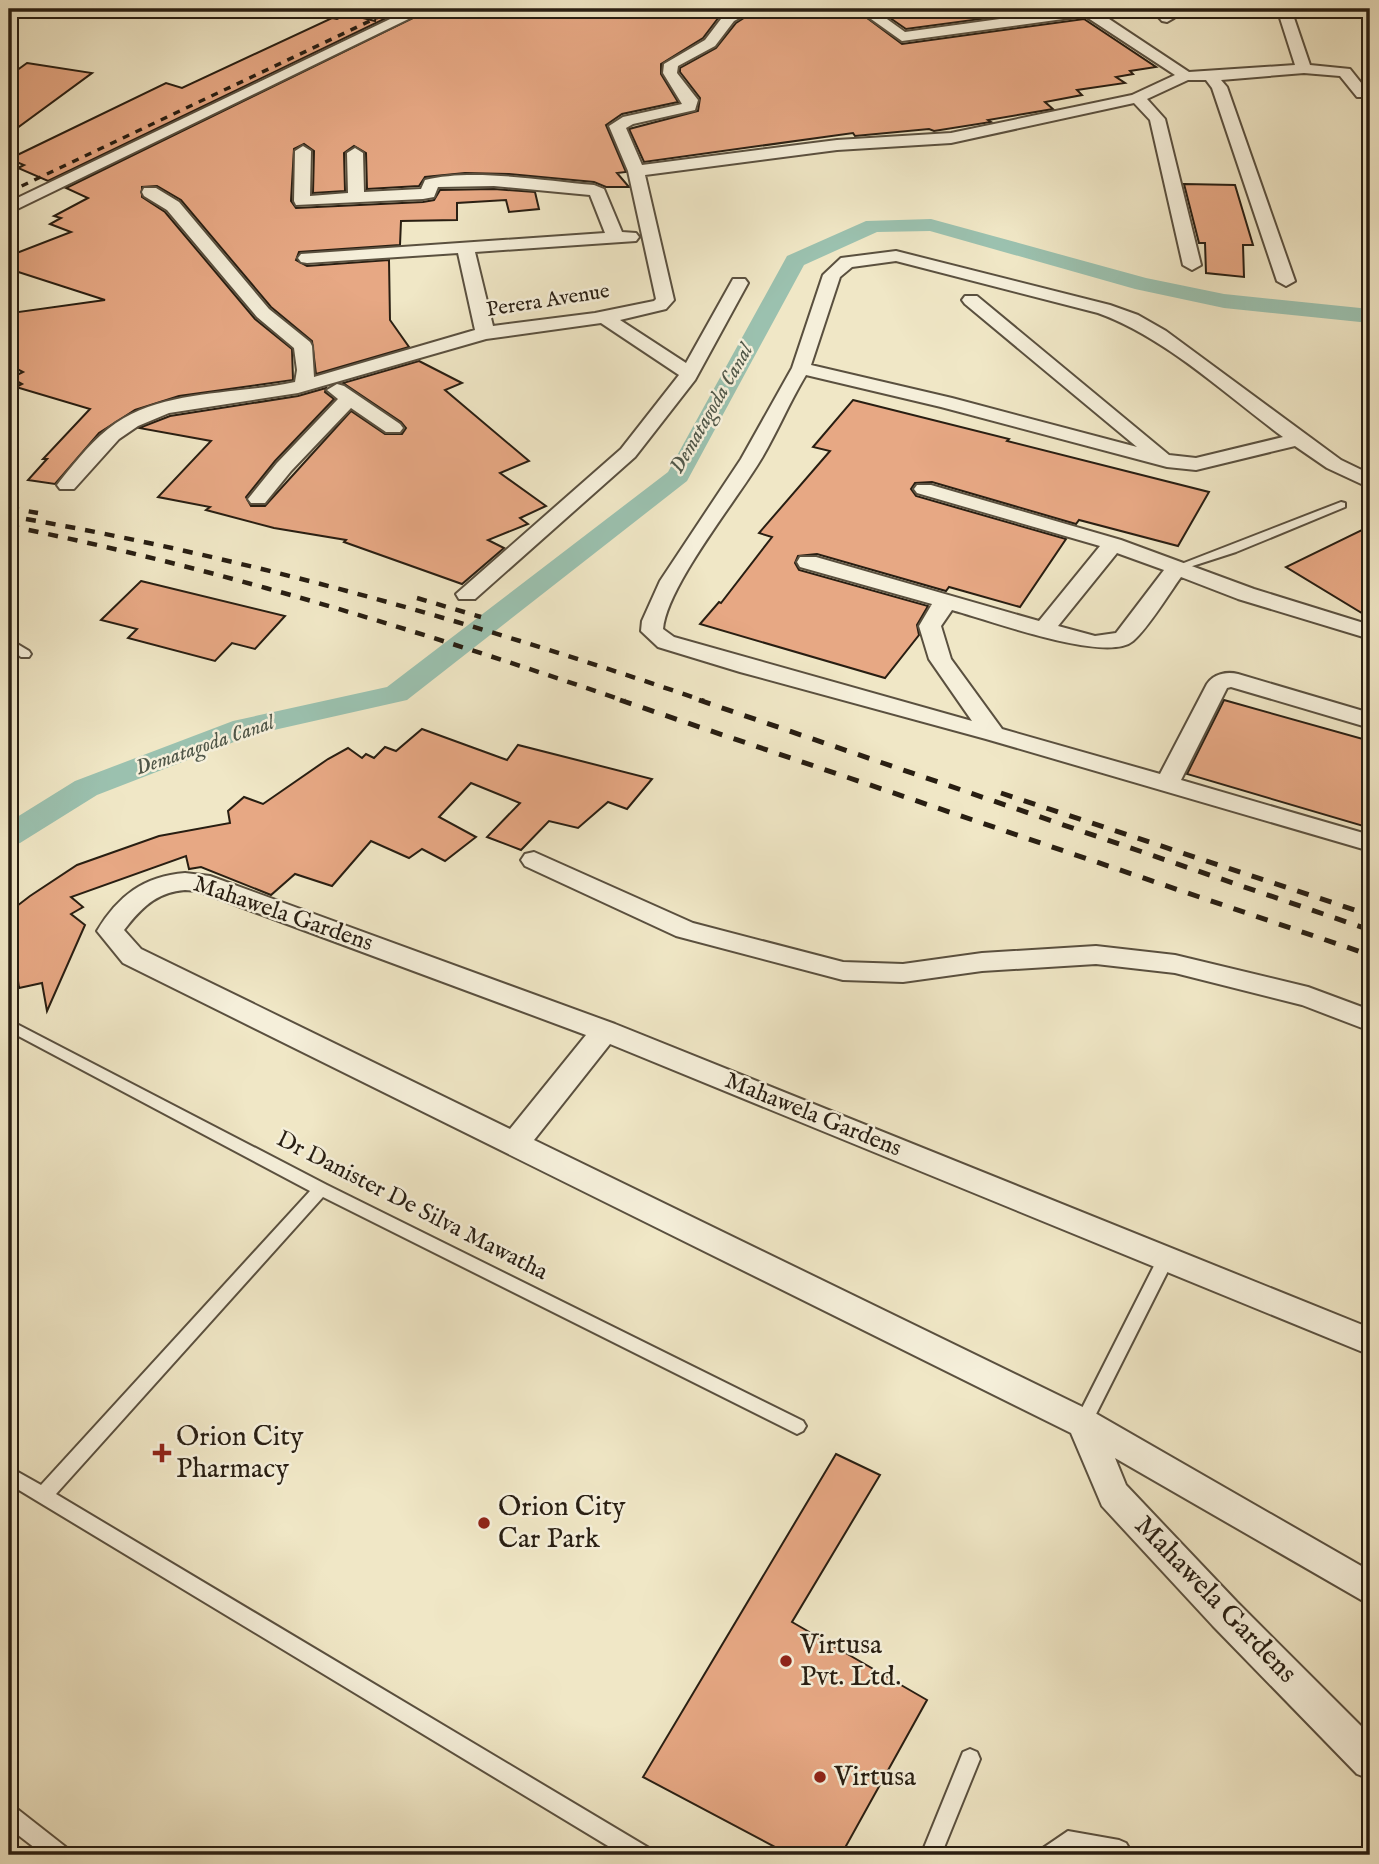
<svg xmlns="http://www.w3.org/2000/svg" width="1379" height="1864" font-family="'IM FELL English',serif">
<style>
.lines{fill:none;stroke-linecap:round;stroke-linejoin:round}
.canal{fill:#9bc1af;fill-rule:evenodd}
.building{fill:#e7a884;stroke:#281e12;stroke-width:2}
.lane-casing{stroke:#5a503f;stroke-width:4}
.street-casing{stroke:#5a503f;stroke-width:4}
.lane{fill:#f5efda;fill-rule:evenodd}
.street{fill:#f5efda;fill-rule:evenodd}
.rail-far2{stroke:#281e12;stroke-width:3.5;stroke-dasharray:7 7;stroke-linecap:butt}
.rail-far1{stroke:#281e12;stroke-width:4.5;stroke-dasharray:10 10;stroke-linecap:butt}
.rail{stroke:#281e12;stroke-width:5;stroke-dasharray:12 12;stroke-linecap:butt}
.poi-dot{fill:#8f2418;stroke:#f5efda;stroke-width:2.5}
.labels{text-anchor:middle;dominant-baseline:central;stroke-width:5;stroke-linejoin:round;paint-order:stroke}
.far-street-label{font-size:21px;fill:#281e12;stroke:#f5efda}
.far-water-label{font-size:21px;font-style:italic;fill:#505749;stroke:#f5efda}
.street-label{font-size:24px;fill:#281e12;stroke:#f5efda}
.near-poi-label{font-size:28px;fill:#281e12;stroke:#f5efda;text-anchor:start}
.near-street-label{font-size:28px;fill:#281e12;stroke:#f5efda}
</style>
<rect width="100%" height="100%" fill="#f0e7c6"/>
<filter id="stains"><feTurbulence type="fractalNoise" baseFrequency=".00286" numOctaves="4"/><feColorMatrix values="0 0 0 0 .2 0 0 0 0 .09 0 0 0 0 .02 0 0 0 .5 -.17"/></filter>
<radialGradient id="worn" r=".72"><stop offset=".6" stop-color="#630" stop-opacity="0"/><stop offset="1" stop-color="#630" stop-opacity=".3"/></radialGradient>
<g class="lines">
<!-- canal -->
<polygon class="canal" points="931,219 1146,278 1224,294 1370,309 1370,323 1224,308 1135,289 930,231 877,232 804,265 687,481 407,700 252,735 97,795 20,843 9,846 9,822 75,781 233,721 387,687 668,472 787,256 866,221"/>
</g>
<!-- building -->
<g class="building">
<polygon points="377,9 405,9 48,181 18,168 24,165 9,159 166,83 182,88 332,18 337,19 347,14 375,21"/>
<polygon points="431,9 732,9 722,13 703,38 661,64 661,74 678,102 622,114 606,125 626,172 617,173 629,187 606,187 594,182 509,174 465,173 425,177 419,186 367,189 366,153 354,146 344,153 345,191 313,193 314,151 304,144 294,149 291,201 296,208 423,202 434,200 440,190 494,189 535,192 539,209 509,212 506,200 457,203 457,220 401,221 400,245 299,252 296,260 307,266 389,260 390,320 409,347 316,374 312,341 271,307 181,200 157,186 142,187 142,197 165,212 255,319 292,349 293,380 179,396 135,410 99,433 55,484 28,480 47,459 43,459 90,409 16,387 22,384 11,378 23,372 9,365 9,334 13,332 11,313 105,300 9,269 9,256 71,232 50,224 61,218 54,216 88,198 66,188"/>
<polygon points="758,9 855,9 902,44 1084,19 1156,67 1130,71 1133,74 1116,77 1125,83 1077,90 1082,95 1045,102 1053,109 988,120 991,122 934,131 929,129 855,136 853,133 644,162 629,129 698,111 700,98 680,72 680,68 716,48 736,23"/>
<polygon points="877,9 1056,9 906,29"/>
<polygon points="27,63 92,73 9,134 9,76"/>
<polygon points="1184,184 1235,185 1253,245 1243,245 1244,277 1206,273 1205,243 1199,243"/>
<polygon points="419,361 462,383 445,390 529,461 500,473 546,506 520,518 528,524 488,540 504,548 462,584 344,542 346,540 274,528 206,510 210,507 158,497 211,441 139,428 170,416 298,396 326,388 325,392 334,399 275,461 246,497 251,506 265,506 351,411 385,434 402,434 406,428 401,422 343,383"/>
<polygon points="853,400 1009,439 1007,441 1209,492 1178,546 1079,520 1076,524 932,482 915,483 911,489 916,496 1066,539 1020,607 949,587 946,591 817,554 798,556 795,563 799,570 928,606 917,625 919,635 885,678 700,624 719,602 721,603 772,537 759,533 830,451 813,447"/>
<polygon points="1370,526 1370,618 1286,567"/>
<polygon points="141,581 285,616 255,649 232,643 215,661 128,638 137,629 101,620"/>
<polygon points="1224,700 1370,741 1370,828 1187,774"/>
<polygon points="422,729 507,760 518,745 652,779 627,809 608,802 578,828 549,821 521,850 487,837 520,803 471,783 439,817 476,837 445,861 422,849 409,858 371,841 332,886 295,874 271,895 201,867 189,869 186,856 71,897 83,907 71,914 85,925 47,1011 42,983 19,988 16,967 9,966 9,918 14,912 13,909 30,896 77,865 159,836 230,823 228,811 244,797 263,804 328,759 348,748 362,758 366,754 374,758 385,747 396,751"/>
<polygon points="836,1454 880,1475 792,1622 927,1700 841,1855 790,1855 643,1777"/>
</g>
<g class="lines">
<!-- lane casing -->
<g class="lane-casing">
<g id="lane">
<polygon points="1341,502 1345,503 1345,507 1236,552 1177,571 1171,568"/>
<polygon points="9,639 29,651 31,654 29,657 21,657 9,648"/>
<polygon points="9,1020 327,1185 803,1421 806,1426 803,1431 797,1434 323,1197 56,1494 649,1848 652,1855 623,1855 9,1484 9,1467 41,1485 310,1191 9,1031"/>
<polygon points="1167,1250 1173,1252 1175,1257 1089,1428 1083,1431 1077,1428 1074,1423 1077,1418 1161,1252"/>
<polygon points="970,1749 977,1752 980,1759 941,1855 921,1855 963,1752"/>
<polygon points="9,1805 16,1808 67,1848 70,1855 44,1855 9,1828"/>
<polygon points="1068,1831 1119,1840 1126,1843 1133,1855 1091,1855 1071,1852 1066,1855 1040,1855 1043,1848"/>
</g>
</g>
<!-- street casing -->
<g class="street-casing">
<g id="street">
<polygon points="411,9 429,9 9,213 9,202"/>
<path d="M738,9h18l-22,12 -19,25 -37,20 -1,7 21,27 -3,10 -62,14 -7,4 16,37 195,-25 114,-7 181,-38 43,-20 -90,-59 -183,25 -45,-32h16l32,23 169,-23h20l95,63 106,-7 -16,-50 7,-4 7,4 17,50 40,4 20,25 -3,3h-10l-17,-21 -36,-3 -83,7 6,7 68,194 -9,5 -9,-5 -65,-193 -6,-8h-18l-41,19 18,20 36,146 -9,5 -9,-5 -33,-145 -16,-17 -183,40 -114,7 -192,25 29,125 -8,9 -46,11 66,43 47,-84h12l3,4 -53,97 -60,77 -160,142h-16l-3,-5 165,-145 58,-74 -78,-52 -115,16 -188,54 -129,20 -31,13 -19,13 -45,50h-14l-3,-4 3,-4c17,-21 34,-43 56,-58 51,-34 121,-28 179,-41l2,-12 -3,-22 -37,-31 -90,-107 -23,-14 -2,-4 2,-4h12l23,14 90,107 41,33 2,4 2,31 161,-47 -17,-77 -151,10 -6,-1 -3,-4 3,-4 304,-21 -15,-38 -96,-9 -56,1 -4,10 -11,2 -127,6 -2,-4 1,-50 8,-5 8,5 -1,45 38,-3 -1,-40 8,-5 8,5 1,39 57,-3 4,-9c48,-12 120,1 169,5l10,4 18,43 14,1 3,4 -3,4 -161,11 18,74 102,-13 59,-12 2,-2 -28,-128 -19,-45 14,-9 59,-13 -19,-31 1,-9 41,-24 19,-25z"/>
<polygon points="1151,9 1166,9 1174,18 1167,22 1162,21"/>
<path d="M896,251l214,54 28,10 28,16 175,129 29,14v14l-43,-20 -32,-22 -99,24 -29,-3 -226,-60 -135,-32c-17,28 -29,58 -46,86 -24,40 -93,125 -97,168l11,8 298,84 -43,-62 -10,-33 13,-22 -132,-37 -3,-5 3,-5h16l223,64 61,-75 -183,-53 -3,-4 3,-4h14l190,55 133,49 116,36v14l-132,-40 -57,-22c-13,18 -32,50 -48,64 -26,23 -147,-22 -181,-31l-11,16 10,33 51,70 158,45 47,-90c6,-10 20,-13 31,-10l132,39v15l-139,-41 -4,1 -46,92 189,55v16l-384,-112 -246,-67 -82,-25 -17,-16 1,-10 18,-40 81,-122 51,-91 31,-93 18,-17zM896,261l202,52c67,24 127,81 185,124l-87,21 -27,-3 -192,-159h-12l-3,4 3,4 172,143 -185,-49 -141,-33 29,-88 12,-10zM1117,553l47,17 -48,63 -21,3 -37,-10z"/>
<polygon points="337,384 344,386 400,424 403,428 400,432 386,432 351,408 291,471 265,503 251,503 248,499 277,463 338,399 327,390"/>
<polygon points="534,852 693,923 843,962 903,964 982,953 1096,946 1175,955 1308,987 1370,1010 1370,1031 1302,1005 1175,973 1096,964 982,971 903,982 843,980 676,936 525,866 521,860 525,854"/>
<path d="M185,873l25,3 405,148 755,304v27l-760,-311 -76,96 561,273 275,158v34l-255,-147 11,27 111,117 133,133v44l-13,-5 -144,-148 -111,-120 -31,-73 -948,-470 -26,-32c21,-35 47,-55 88,-58zM185,890l13,1 388,144 -76,94 -369,-180 -17,-19 4,-5c16,-20 31,-33 57,-35z"/>
</g>
</g>
<!-- lane -->
<use href="#lane" class="lane"/>
<!-- street -->
<use href="#street" class="street"/>
<!-- rail-far2 -->
<polyline class="rail-far2" points="9,192 395,9"/>
<!-- rail-far1 -->
<g class="rail-far1">
<polyline points="9,508 38,513"/>
<path d="M26,519c232,41 456,106 678,182"/>
<path d="M9,526c210,42 413,106 616,175"/>
<polyline points="417,598 481,617"/>
</g>
<!-- rail -->
<g class="rail">
<polyline points="620,700 1370,955"/>
<polyline points="699,700 1370,930"/>
<polyline points="1001,793 1370,915"/>
</g>
</g>
<!-- markers -->
<g class="poi-dot">
<path d="M158.5 1442.5h7v7h7v7h-7v7h-7v-7h-7v-7h7z"/>
<circle cx="484" cy="1523" r="7"/>
<circle cx="786" cy="1661" r="7"/>
<circle cx="820" cy="1777" r="7"/>
</g>
<g class="labels">
<!-- far-street labels -->
<g class="far-street-label">
<text transform="translate(548 301) rotate(-9)">Perera Avenue</text>
</g>
<!-- far-water labels -->
<g class="far-water-label">
<text transform="translate(712 409) rotate(-60)">Dematagoda Canal</text>
<text transform="translate(205 746) rotate(-19)">Dematagoda Canal</text>
</g>
<!-- street labels -->
<g class="street-label">
<text transform="translate(283 914) rotate(19)">Mahawela Gardens</text>
<text transform="translate(813 1115) rotate(22)">Mahawela Gardens</text>
<text transform="translate(412 1206) rotate(27)">Dr Danister De Silva Mawatha</text>
</g>
<!-- near-poi labels -->
<g class="near-poi-label">
<text x="176" y="1437">Orion City<tspan x="176" dy="32">Pharmacy</tspan></text>
<text x="498" y="1507">Orion City<tspan x="498" dy="32">Car Park</tspan></text>
<text x="800" y="1645">Virtusa<tspan x="800" dy="32">Pvt. Ltd.</tspan></text>
<text x="834" y="1777">Virtusa</text>
</g>
<!-- near-street labels -->
<g class="near-street-label">
<text transform="translate(1215 1600) rotate(46)">Mahawela Gardens</text>
</g>
</g>
<!-- margin -->
<rect width="1379" height="1864" fill="none" stroke="#f0e7c6" stroke-width="35"/>
<rect x="10" y="10" width="1358" height="1843" fill="none" stroke="#281e12" stroke-width="3.5"/>
<rect x="18" y="18" width="1344" height="1829" fill="none" stroke="#281e12" stroke-width="2"/>
<rect width="100%" height="100%" filter="url(#stains)"/>
<rect width="100%" height="100%" fill="url(#worn)"/>
</svg>
